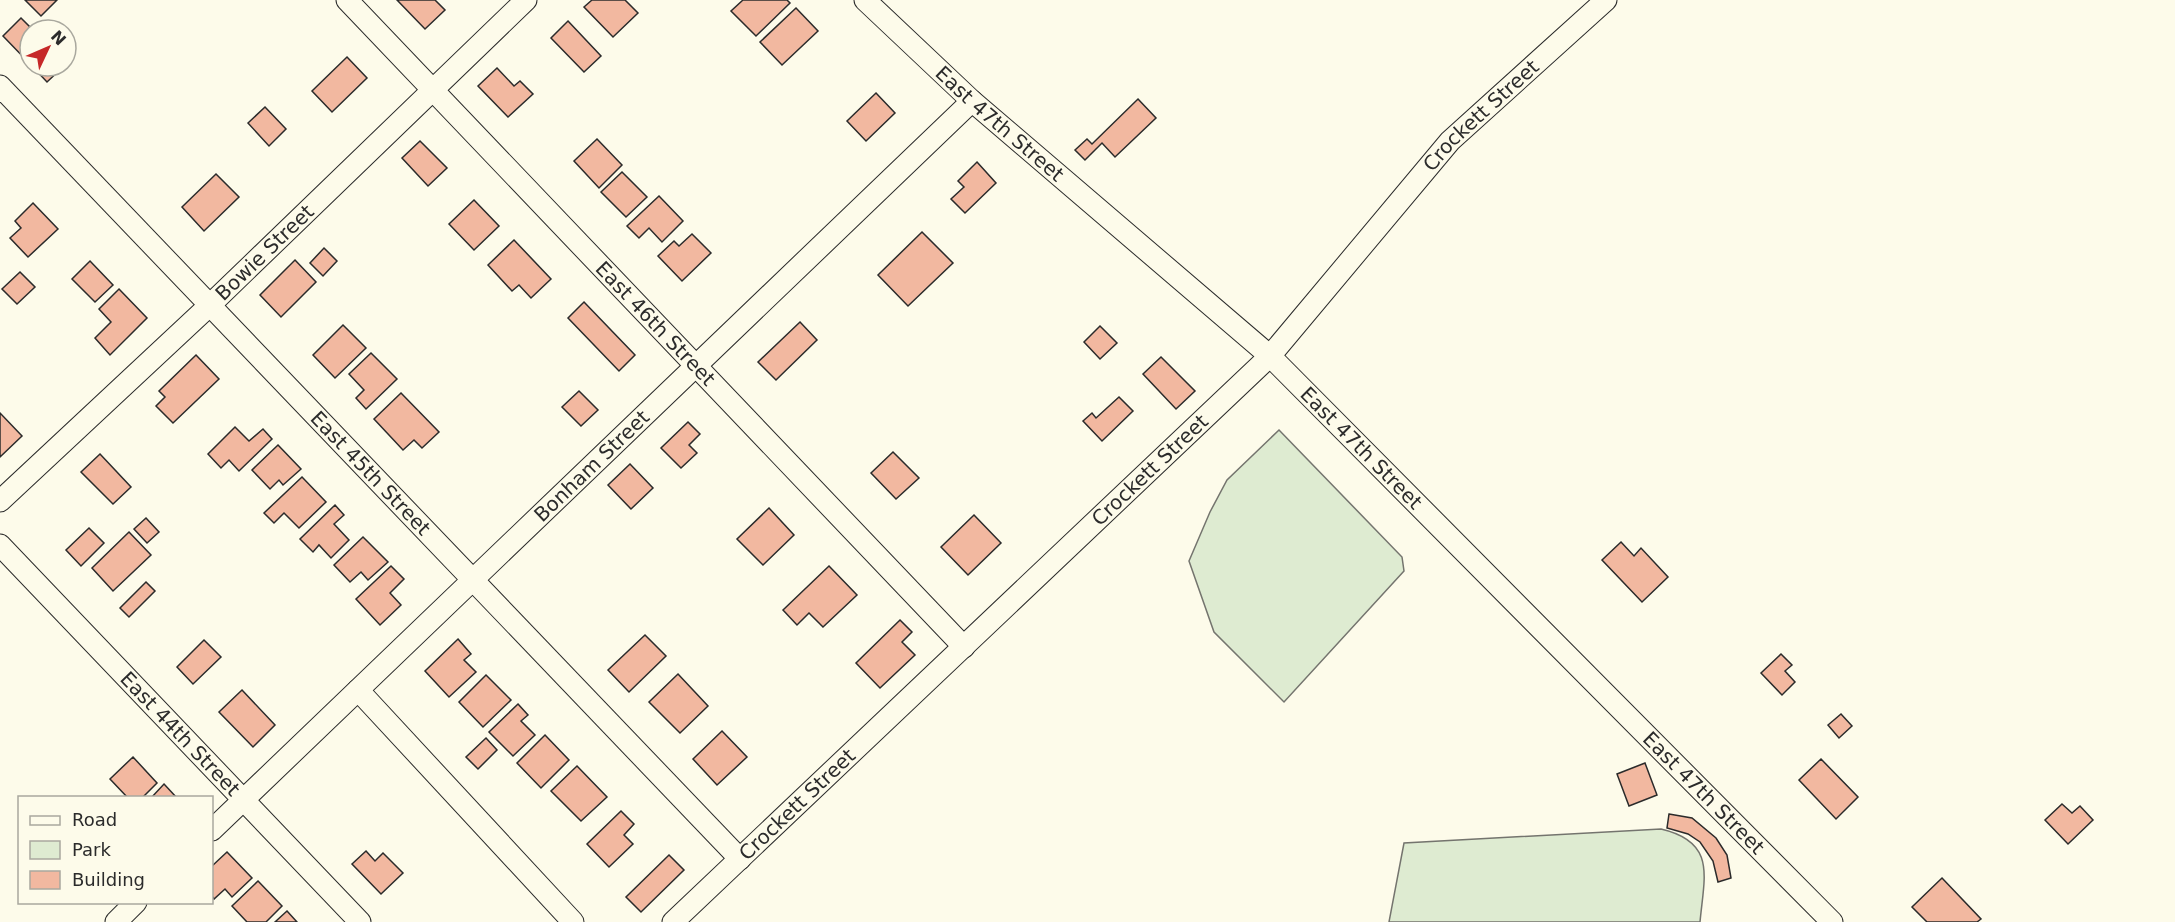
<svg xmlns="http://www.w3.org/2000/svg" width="2175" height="922" font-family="'DejaVu Sans',sans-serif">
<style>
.green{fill:#deebd1;stroke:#74746e;stroke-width:1.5}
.building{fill:#f2b8a0;stroke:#2b2b2b;stroke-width:1.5}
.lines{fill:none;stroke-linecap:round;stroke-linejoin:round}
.minor-casing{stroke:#2b2b2b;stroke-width:23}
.minor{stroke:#fdfbea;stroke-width:21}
.labels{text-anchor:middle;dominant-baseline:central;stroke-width:4.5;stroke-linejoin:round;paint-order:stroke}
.street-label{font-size:20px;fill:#2b2b2b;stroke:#fdfbea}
</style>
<rect width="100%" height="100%" fill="#fdfbea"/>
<!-- green -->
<g class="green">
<polygon points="1279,430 1402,557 1404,571 1284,702 1214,632 1189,561 1210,512 1227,480"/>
<path d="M1661,829c56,13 43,48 39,93h-311l15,-79z"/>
</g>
<!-- building -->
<g class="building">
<polygon points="25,0 57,0 41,16"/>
<polygon points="397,0 435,0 445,10 425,29"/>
<polygon points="592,0 625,0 638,13 613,37 584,7"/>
<polygon points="743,0 787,0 790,3 756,36 731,11"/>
<polygon points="796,8 818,31 782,65 760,42"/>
<polygon points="21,18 33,30 30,30 30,64 3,36"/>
<polygon points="568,21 601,56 584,72 551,38"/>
<polygon points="347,57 367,78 332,112 312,91"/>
<polygon points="32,66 64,66 47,82"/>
<polygon points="497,68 514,86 520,81 533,94 508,117 478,86"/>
<polygon points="876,93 895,113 866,141 847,121"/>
<polygon points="1138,99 1156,118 1115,157 1102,143 1085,160 1075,150 1087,139 1092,144"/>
<polygon points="265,107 286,129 269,146 248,123"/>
<polygon points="597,139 622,165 599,188 574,161"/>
<polygon points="420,141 447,168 428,186 402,158"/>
<polygon points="977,162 996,183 965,213 951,199 964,187 958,181"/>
<polygon points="622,172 647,197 626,217 601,192"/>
<polygon points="216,174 239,197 204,231 182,207"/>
<polygon points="659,196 683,221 662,242 649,228 639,238 627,226"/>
<polygon points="474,200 499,226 474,250 449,224"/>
<polygon points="33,203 58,229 28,257 10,238 21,228 15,221"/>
<polygon points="922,232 953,263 908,306 878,275"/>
<polygon points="692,234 711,253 682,281 658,256 674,241 679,246"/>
<polygon points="514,240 551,279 531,298 519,285 512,291 488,265"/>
<polygon points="324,248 337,261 323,276 310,263"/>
<polygon points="295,260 316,282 281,317 260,295"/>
<polygon points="90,261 113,285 95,302 72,279"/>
<polygon points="20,272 35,287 17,304 2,289"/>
<polygon points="119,289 147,318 110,355 95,338 111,322 99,309"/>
<polygon points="584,302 635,355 619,371 568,318"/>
<polygon points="800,322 817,340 776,380 758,362"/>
<polygon points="343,325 366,348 335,378 313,355"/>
<polygon points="1100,326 1117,343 1100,359 1084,342"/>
<polygon points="371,353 397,379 366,409 356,398 364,390 349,374"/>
<polygon points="196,355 219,379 173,423 156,406 165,397 159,391"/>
<polygon points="1161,357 1195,391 1176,409 1143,374"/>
<polygon points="579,391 598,410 581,426 562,407"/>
<polygon points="401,393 439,432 422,448 414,440 403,450 374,419"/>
<polygon points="1119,397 1133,411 1102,441 1083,421 1092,413 1096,418"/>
<polygon points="0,413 22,436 0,457"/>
<polygon points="688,422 700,434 689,445 697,453 681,468 661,448"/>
<polygon points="235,427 249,441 263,429 272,439 239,471 229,460 221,468 208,454"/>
<polygon points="278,445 301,469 283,485 279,480 270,489 252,470"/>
<polygon points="893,452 919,478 896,499 871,473"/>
<polygon points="100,454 131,487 113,504 81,472"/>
<polygon points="630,464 653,488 631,509 608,485"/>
<polygon points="302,477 326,502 299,528 284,513 274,523 264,513"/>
<polygon points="335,505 344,515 334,524 349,540 331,558 319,545 313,552 300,539"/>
<polygon points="769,508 794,535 763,565 737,539"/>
<polygon points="974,515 1001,543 968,575 941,547"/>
<polygon points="146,518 159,532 147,543 134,529"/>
<polygon points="89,528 104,543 81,566 66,550"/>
<polygon points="129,532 151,555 113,591 92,568"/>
<polygon points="363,537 388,562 368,580 361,572 350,582 334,565"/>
<polygon points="1621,542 1634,556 1641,548 1668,577 1642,602 1602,560"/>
<polygon points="391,566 404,579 390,593 401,605 380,625 356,599"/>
<polygon points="829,566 857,595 823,627 809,613 797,625 783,610"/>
<polygon points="146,582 155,591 129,617 120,608"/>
<polygon points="900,620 912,632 902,642 915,655 880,688 856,663"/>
<polygon points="645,635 666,656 629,692 608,670"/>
<polygon points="458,639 471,654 464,660 476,672 449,697 425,671"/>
<polygon points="204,640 221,657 193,684 177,667"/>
<polygon points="1781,654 1792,665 1785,671 1795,682 1782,695 1761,673"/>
<polygon points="678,674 708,706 680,733 649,702"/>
<polygon points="486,675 511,700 483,727 459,702"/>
<polygon points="242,690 275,725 253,747 219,712"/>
<polygon points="518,704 528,715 521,721 535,735 513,756 489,732"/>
<polygon points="1841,714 1852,726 1839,738 1828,725"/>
<polygon points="722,731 747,757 717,785 693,759"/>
<polygon points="545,735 569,760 541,788 517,763"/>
<polygon points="486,738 497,750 478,769 466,757"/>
<polygon points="133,757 157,783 142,798 128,798 110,779"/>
<polygon points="1821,759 1858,797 1836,819 1799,780"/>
<polygon points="1645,763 1657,795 1629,806 1617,774"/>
<polygon points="577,766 607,797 581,821 551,791"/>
<polygon points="164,784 177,798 151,798"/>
<polygon points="2062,804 2072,813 2080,806 2093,820 2068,844 2045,820"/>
<polygon points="621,811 634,824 624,835 633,844 609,867 587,844"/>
<polygon points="1669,814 1692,818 1716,838 1727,855 1731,878 1718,882 1713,861 1700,842 1688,834 1667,828"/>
<polygon points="366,851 375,861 383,853 403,873 381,894 352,864"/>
<polygon points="227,852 252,878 232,897 225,889 214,899 212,896 212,866"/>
<polygon points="669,855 684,870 641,912 626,897"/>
<polygon points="1942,878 1981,919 1977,922 1927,922 1912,907"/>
<polygon points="258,881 282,906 266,922 247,922 232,906"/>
<polygon points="287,911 297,922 275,922"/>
</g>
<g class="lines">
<!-- minor casing -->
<g class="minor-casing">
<g id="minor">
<path id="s1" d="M347,0l617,647"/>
<path id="s2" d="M865,0l107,101 298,255 562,566"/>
<path id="s3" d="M0,86l740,773"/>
<path id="s4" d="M0,501l210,-196 316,-305"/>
<path id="s5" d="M0,545l360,377"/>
<polyline points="358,690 573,922"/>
<path id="s6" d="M212,830l760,-729"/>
<polyline points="116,922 136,902"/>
<path id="s7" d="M673,922l597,-566 180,-215 156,-141"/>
</g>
</g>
<!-- minor -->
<use href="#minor" class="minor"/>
</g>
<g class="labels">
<!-- street labels -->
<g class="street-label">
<text stroke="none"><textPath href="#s7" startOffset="1143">Crockett Street</textPath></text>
<text stroke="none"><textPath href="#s2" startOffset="183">East 47th Street</textPath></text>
<text stroke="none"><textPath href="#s4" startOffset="363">Bowie Street</textPath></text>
<text stroke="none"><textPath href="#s1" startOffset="447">East 46th Street</textPath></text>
<text stroke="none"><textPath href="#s2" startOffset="669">East 47th Street</textPath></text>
<text stroke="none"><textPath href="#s6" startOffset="526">Bonham Street</textPath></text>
<text stroke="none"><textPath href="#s7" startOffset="657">Crockett Street</textPath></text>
<text stroke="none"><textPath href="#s3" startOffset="536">East 45th Street</textPath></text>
<text stroke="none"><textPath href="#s5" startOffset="261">East 44th Street</textPath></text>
<text stroke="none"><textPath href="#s2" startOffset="1155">East 47th Street</textPath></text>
<text stroke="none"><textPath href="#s7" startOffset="171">Crockett Street</textPath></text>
</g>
</g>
<!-- legend -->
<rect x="18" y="796" width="195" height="108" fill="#fdfbea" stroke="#a9a89e" stroke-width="1.5"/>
<rect x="30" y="816" width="30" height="9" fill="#fdfbea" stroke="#a9a89e" stroke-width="1.5"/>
<text x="72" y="826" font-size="18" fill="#2b2b2b">Road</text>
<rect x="30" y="841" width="30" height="18" fill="#deebd1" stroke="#a9a89e" stroke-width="1.5"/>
<text x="72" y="856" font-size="18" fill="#2b2b2b">Park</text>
<rect x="30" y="871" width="30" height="18" fill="#f2b8a0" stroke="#a9a89e" stroke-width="1.5"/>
<text x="72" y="886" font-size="18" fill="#2b2b2b">Building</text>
<!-- north arrow -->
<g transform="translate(48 48) rotate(46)"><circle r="28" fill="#fdfbea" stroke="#a9a89e" stroke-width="1.5"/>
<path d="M0-4.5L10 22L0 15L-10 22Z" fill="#c62828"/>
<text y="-9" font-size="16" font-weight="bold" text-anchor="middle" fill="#2b2b2b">N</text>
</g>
</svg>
